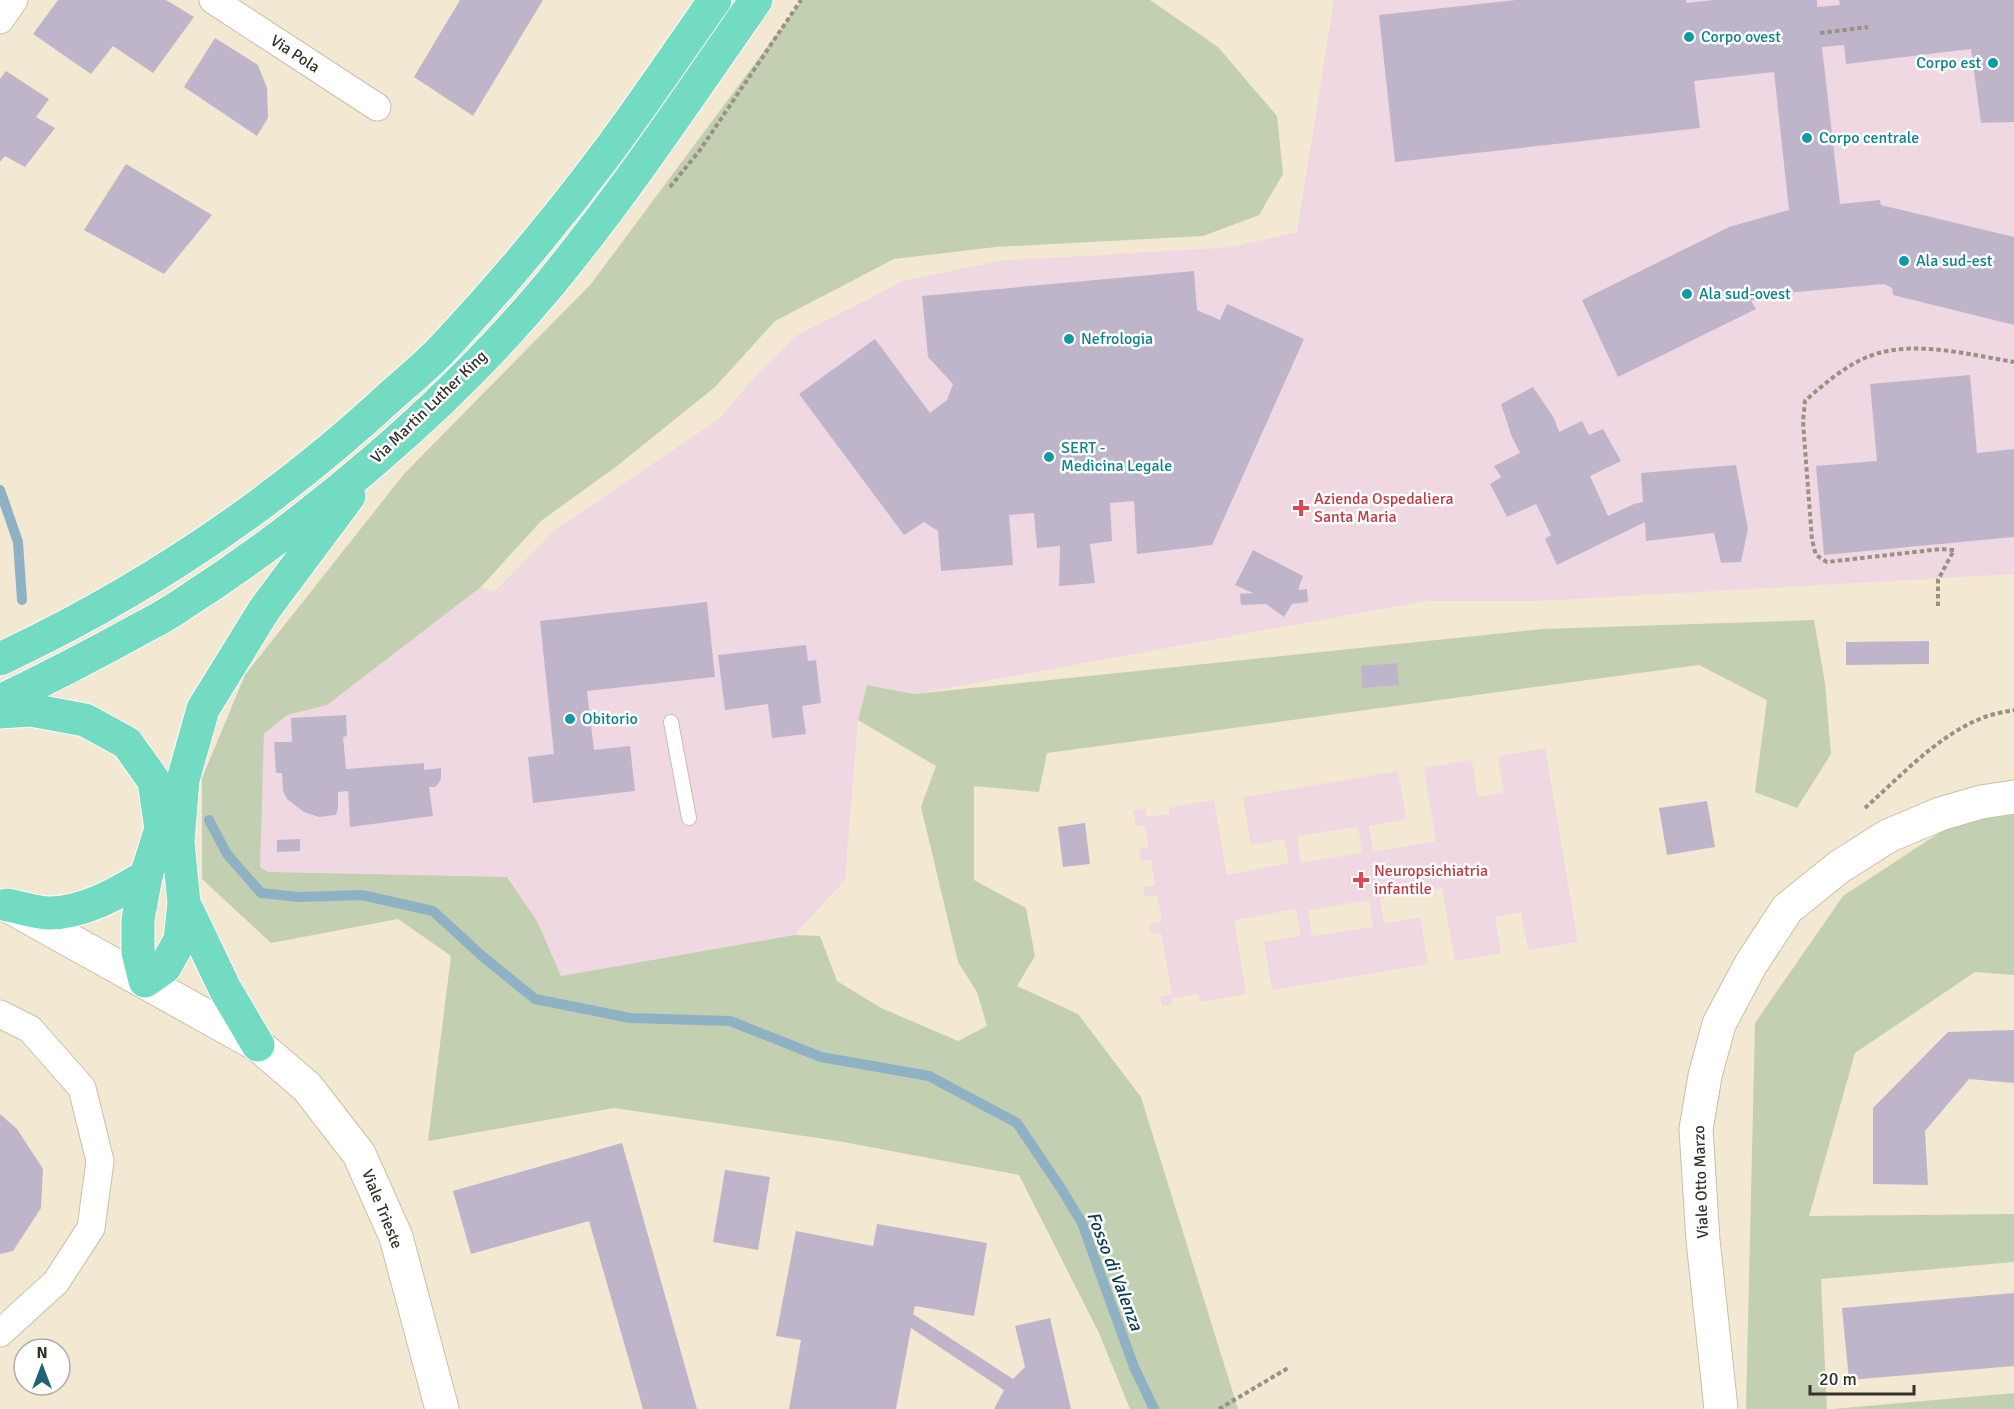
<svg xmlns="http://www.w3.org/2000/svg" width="2014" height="1409" font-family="Signika,sans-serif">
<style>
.medical{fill:#f0d8e3;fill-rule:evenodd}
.green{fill:#c2d0b1}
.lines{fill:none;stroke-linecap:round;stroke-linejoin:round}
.stream{stroke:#8eb1c4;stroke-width:10}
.building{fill:#bfb5ca}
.lane-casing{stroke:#cabfaa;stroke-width:16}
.street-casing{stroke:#cabfaa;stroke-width:29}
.secondary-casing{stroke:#cabfaa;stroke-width:35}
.primary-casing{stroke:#fff;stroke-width:35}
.path{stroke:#999181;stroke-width:4;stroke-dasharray:4.5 3;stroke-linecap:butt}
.lane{stroke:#fff;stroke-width:14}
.street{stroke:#fff;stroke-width:27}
.secondary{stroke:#fff;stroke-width:33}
.primary{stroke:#74dbc3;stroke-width:33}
.culture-dot{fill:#0f9aa8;stroke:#fff;stroke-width:2}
.health-dot{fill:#e0444e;stroke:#fff;stroke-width:2}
.labels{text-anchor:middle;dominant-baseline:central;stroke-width:5;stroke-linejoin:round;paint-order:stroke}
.culture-label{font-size:16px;fill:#0d838f;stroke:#fff;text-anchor:start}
.street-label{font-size:16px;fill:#353128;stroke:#fff}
.health-label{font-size:16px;fill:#be3a42;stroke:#fff;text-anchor:start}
.water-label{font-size:18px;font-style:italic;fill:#0a3b50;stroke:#fff}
</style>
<rect width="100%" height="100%" fill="#f3e8d2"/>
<!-- medical -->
<g class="medical">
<polygon points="1334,0 2014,0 2014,574 1538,601 1425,601 914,694 867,685 858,720 845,880 794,935 561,976 537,921 268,872 259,867 264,734 286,715 327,705 481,587 494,592 554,531 720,418 760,371 796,336 903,281 999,261 1233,247 1297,232"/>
<path d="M1545,748l33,194 -50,8 -7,-38 -26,5 6,36 -46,8 -13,-73 -62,10 4,26 36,-7 8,47 -156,26 -8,-48 37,-6 -5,-27 -62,11 12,74 -46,8 -2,-8 -26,4v7l-10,2 -2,-10 12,-3 -11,-61 -10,1 -2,-10 13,-3 -5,-26 -12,2 -1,-10 11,-2 -4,-25 -10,1 -2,-12 10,-2 -4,-22 -9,1 -3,-16 12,-2 2,9 22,-3v-6l45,-8 13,75 62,-12 -5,-24 -33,6 -8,-48 155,-26 8,48 -37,7 4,26 63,-11 -12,-73 48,-8 6,37 26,-5 -6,-36zM1358,827l4,26 -61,10 -4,-27zM1369,900l4,27 -61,9 -4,-26z"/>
</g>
<!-- green -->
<g class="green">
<polygon points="802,0 1150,0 1218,47 1277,116 1283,174 1259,215 1203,236 996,247 894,259 775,321 715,387 617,466 541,521 481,587 327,705 287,715 264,734 260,867 268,872 507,877 537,921 561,976 794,935 820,936 837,981 881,1008 958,1041 987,1026 977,992 958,962 921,807 936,766 858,720 867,685 914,694 1543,629 1814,620 1825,683 1831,754 1797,808 1755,792 1767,700 1699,665 1047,753 1039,792 974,786 974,880 1026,908 1035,956 1017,986 1078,1014 1141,1097 1238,1409 1130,1409 1099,1333 1019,1175 838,1141 614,1108 428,1141 451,956 398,919 271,943 202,879 202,778 245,675 404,474 591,284"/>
<polygon points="2014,815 2014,975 1975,972 1855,1053 1809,1216 2014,1214 2014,1262 1821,1279 1827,1409 1746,1409 1755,1023 1843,896 1962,818"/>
<polygon points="2014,1393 2014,1409 1833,1409"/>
</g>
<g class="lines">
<!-- stream -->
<g class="stream">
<polyline points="0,490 18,542 22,600"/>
<polyline points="209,820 227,854 261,893 299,897 362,895 433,911 481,955 535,999 630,1018 730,1021 821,1057 929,1076 1017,1123 1062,1190 1082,1223 1134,1367 1154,1409"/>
</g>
</g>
<!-- building -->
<g class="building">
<polygon points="58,0 166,0 194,17 153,73 113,46 91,74 33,34"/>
<polygon points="460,0 543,0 473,116 414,77"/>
<polygon points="1516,0 1686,0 1686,3 1713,0 1817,0 1817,7 1840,5 1839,0 2014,0 2014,122 1981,123 1971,49 1846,64 1844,45 1822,47 1840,204 1880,200 1881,205 2014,237 2014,325 1893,295 1892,288 1884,284 1797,292 1761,297 1751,301 1756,309 1618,377 1582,300 1729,227 1789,210 1774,72 1694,81 1700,128 1395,162 1379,15"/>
<polygon points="215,38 258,65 267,88 268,118 257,136 184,87"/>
<polygon points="6,71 49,99 36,117 55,128 25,167 5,156 0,162 0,79"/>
<polygon points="126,164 212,215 164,274 84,230"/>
<polygon points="1194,271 1197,310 1220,320 1227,304 1304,339 1212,545 1137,554 1134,501 1110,503 1112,541 1090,544 1095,583 1059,586 1060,546 1037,548 1034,513 1009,515 1013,565 941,571 938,531 924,522 904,535 799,394 875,339 930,413 947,400 953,384 928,357 922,296"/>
<polygon points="1970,375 1977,453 2014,449 2014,537 1824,555 1816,466 1877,461 1870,384"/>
<polygon points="1533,387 1554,418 1559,432 1582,421 1589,435 1603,429 1621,461 1590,476 1608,516 1634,504 1643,502 1641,473 1736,465 1748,529 1741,562 1721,563 1714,533 1646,541 1645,522 1557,565 1545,539 1551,535 1536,504 1507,517 1490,484 1501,477 1494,466 1520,453 1512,437 1501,404"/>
<polygon points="1253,550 1303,576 1298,590 1307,589 1308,602 1292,604 1284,617 1266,604 1241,605 1240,594 1253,593 1235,585"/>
<polygon points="707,602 715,677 587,691 594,750 630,746 635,791 533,803 528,757 554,754 540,621"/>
<polygon points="1929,641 1929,664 1846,665 1846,642"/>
<polygon points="806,645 808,661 816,660 821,703 802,706 806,734 772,738 768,704 725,710 718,655"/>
<polygon points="1397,663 1399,685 1362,688 1361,666"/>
<polygon points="346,715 347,736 343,737 346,769 424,763 424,770 441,768 441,779 438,784 435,787 429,787 433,816 350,827 348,791 338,792 338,808 336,815 319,817 304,812 287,799 283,791 282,773 276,773 274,742 292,742 291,718"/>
<polygon points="1707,801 1715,847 1667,855 1659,808"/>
<polygon points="1085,823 1090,864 1063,867 1058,827"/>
<polygon points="300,839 300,851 277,852 277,840"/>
<polygon points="2014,1030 2014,1083 1969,1079 1925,1131 1928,1185 1873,1184 1873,1108 1948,1032"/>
<polygon points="0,1114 17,1129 43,1169 41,1208 13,1251 0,1254"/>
<polygon points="622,1143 697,1409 643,1409 589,1221 471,1254 453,1191"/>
<polygon points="725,1170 770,1177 758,1250 713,1242"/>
<polygon points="877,1224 987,1243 974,1316 915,1306 913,1314 1013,1379 1025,1367 1015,1326 1050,1318 1071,1409 994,1409 1004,1390 911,1328 896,1409 789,1409 801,1340 776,1336 796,1231 873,1246"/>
<polygon points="2014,1293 2014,1366 1849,1380 1842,1308"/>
</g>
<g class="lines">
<!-- lane casing -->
<g class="lane-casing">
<polyline id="lane" points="671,722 689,818"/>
</g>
<!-- street casing -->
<g class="street-casing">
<g id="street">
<polyline points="213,0 377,107"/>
<polyline points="0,20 14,0"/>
<polyline points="0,1014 30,1029 82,1088 100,1161 91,1228 56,1282 0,1333"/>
</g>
</g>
<!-- secondary casing -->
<g class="secondary-casing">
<g id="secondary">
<polyline points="12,908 258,1045 307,1087 359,1154 396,1237 442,1409"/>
<polyline points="1721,1409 1703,1240 1696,1129 1705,1076 1719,1024 1751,964 1787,909 1839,867 1888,836 1940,814 1981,802 2014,797"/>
</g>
</g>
<!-- primary casing -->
<g class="primary-casing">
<g id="primary">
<path d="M0,659c143,-67 277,-157 393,-265 18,-16 38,-32 54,-50 55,-59 108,-122 156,-186 39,-52 75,-106 112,-158"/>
<path d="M0,701c46,-22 91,-45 136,-70 15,-8 31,-16 45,-26 132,-85 267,-199 368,-320 75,-91 140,-189 207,-285"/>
<path d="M0,712l31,-2 54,10 42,23 27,38 7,48 -15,47c-28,17 -62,37 -97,37 -13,0 -28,-6 -42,-8"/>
<polyline points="146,876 138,920 138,952 145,981 165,967 180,940 184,903"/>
<polyline points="258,1045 225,989 184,903 178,842 183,780 203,709 264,610 349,496"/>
</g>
</g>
<!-- path -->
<g class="path">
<polyline points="1820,33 1868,27"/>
<polyline points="670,187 700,150 801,0"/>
<path d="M1938,606v-26l16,-30 -13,-1 -114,13 -11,-7 -4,-15 -9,-118 2,-21c19,-17 43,-38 68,-46 41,-15 99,0 141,7"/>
<path d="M1865,808c36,-32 72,-72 117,-90 10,-4 22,-6 32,-8"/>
<polyline points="1219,1409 1288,1368"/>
</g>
<!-- lane -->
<use href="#lane" class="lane"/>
<!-- street -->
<use href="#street" class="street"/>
<!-- secondary -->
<use href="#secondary" class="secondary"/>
<!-- primary -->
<use href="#primary" class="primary"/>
</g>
<!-- markers -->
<g class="culture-dot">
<circle cx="1689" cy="37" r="6"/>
<circle cx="1993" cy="63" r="6"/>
<circle cx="1807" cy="138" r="6"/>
<circle cx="1904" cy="261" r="6"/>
<circle cx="1687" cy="294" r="6"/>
<circle cx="1069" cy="339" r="6"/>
<circle cx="1049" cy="457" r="6"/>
<circle cx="570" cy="719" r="6"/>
</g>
<g class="health-dot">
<path d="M1298 499h6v6h6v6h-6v6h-6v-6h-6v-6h6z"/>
<path d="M1358 871h6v6h6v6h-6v6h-6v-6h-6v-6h6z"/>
</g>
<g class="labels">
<!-- culture labels -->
<g class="culture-label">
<text x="1701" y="37">Corpo ovest</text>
<text x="1981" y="63" text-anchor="end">Corpo est</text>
<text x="1819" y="138">Corpo centrale</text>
<text x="1916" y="261">Ala sud-est</text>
<text x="1699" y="294">Ala sud-ovest</text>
<text x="1081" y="339">Nefrologia</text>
<text x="1061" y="448">SERT -<tspan x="1061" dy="18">Medicina Legale</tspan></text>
<text x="582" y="719">Obitorio</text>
</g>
<!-- street labels -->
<g class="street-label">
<text transform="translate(295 54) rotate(33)">Via Pola</text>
<text transform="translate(429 407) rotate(-44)">Via Martin Luther King</text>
<text transform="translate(1701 1182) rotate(-92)">Viale Otto Marzo</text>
<text transform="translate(382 1209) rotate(68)">Viale Trieste</text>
</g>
<!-- health labels -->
<g class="health-label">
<text x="1314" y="499">Azienda Ospedaliera<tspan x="1314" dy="18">Santa Maria</tspan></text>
<text x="1374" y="871">Neuropsichiatria<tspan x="1374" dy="18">infantile</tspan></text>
</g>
<!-- water labels -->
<g class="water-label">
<text transform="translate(1115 1271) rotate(69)">Fosso di Valenza</text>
</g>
</g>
<!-- north arrow -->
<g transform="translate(42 1367)"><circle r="28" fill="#ffffff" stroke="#aeada9" stroke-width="1.5"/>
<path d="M0-4.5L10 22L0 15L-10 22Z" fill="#1d6374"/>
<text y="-9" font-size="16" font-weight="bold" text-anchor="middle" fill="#353128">N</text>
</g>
<!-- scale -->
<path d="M1810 1385v9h104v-9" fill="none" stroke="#353128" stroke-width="3"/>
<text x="1819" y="1385" font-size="18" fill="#353128" stroke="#ffffff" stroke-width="4.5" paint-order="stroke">20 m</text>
</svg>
